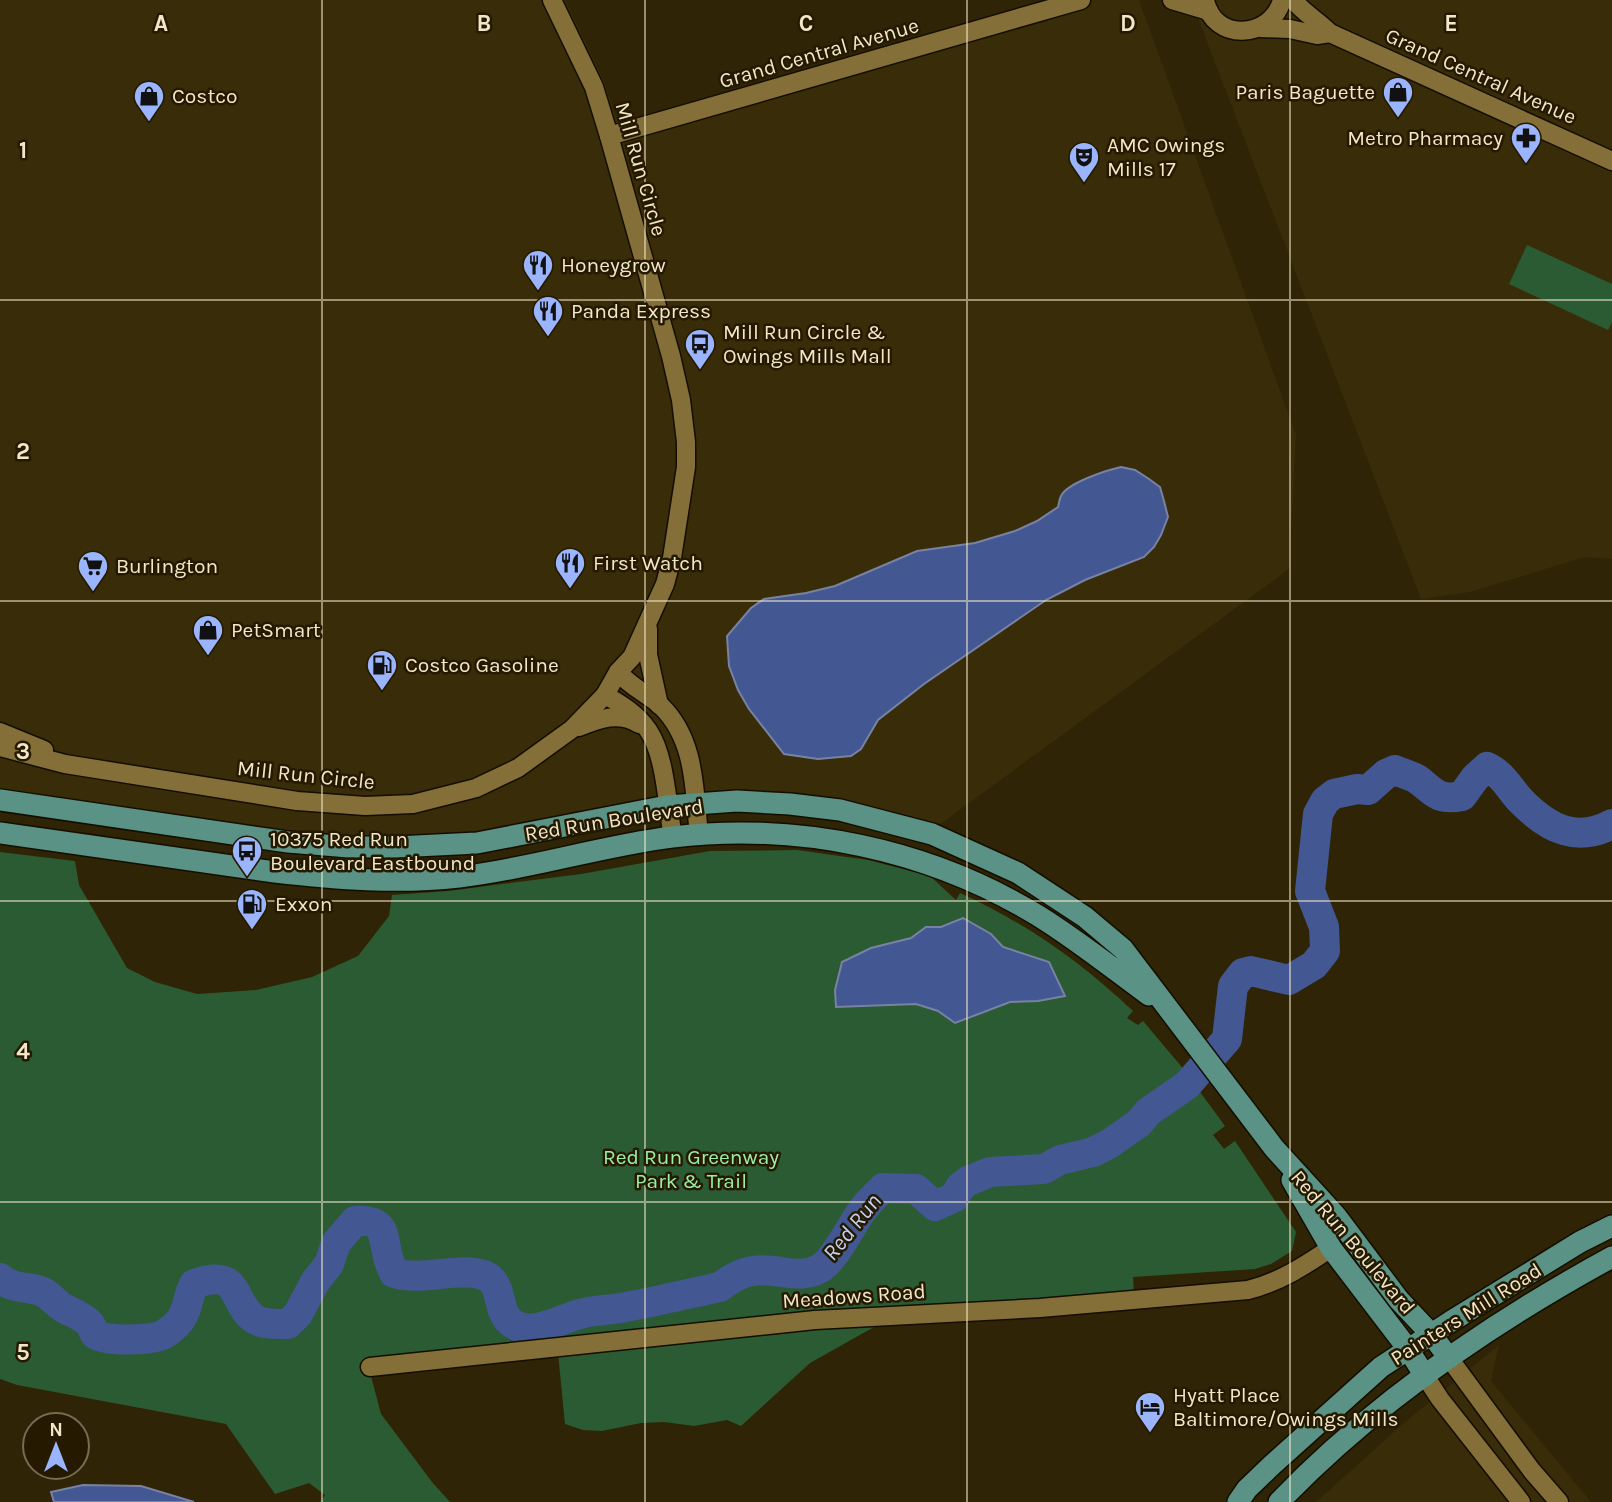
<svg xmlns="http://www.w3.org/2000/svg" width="1612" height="1502" font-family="Karla,sans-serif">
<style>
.built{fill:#392c08}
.green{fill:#2a5b33}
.water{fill:#435792;stroke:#7882a3;stroke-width:2}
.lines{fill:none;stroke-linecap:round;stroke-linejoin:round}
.river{stroke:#435792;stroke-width:30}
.minor-casing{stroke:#140e01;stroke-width:21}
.major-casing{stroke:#140e01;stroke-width:24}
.minor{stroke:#856f38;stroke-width:18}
.major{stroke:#5a9285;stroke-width:21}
.grid{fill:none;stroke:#f3e7ca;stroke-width:2;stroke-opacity:0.55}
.labels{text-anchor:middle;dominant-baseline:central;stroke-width:5;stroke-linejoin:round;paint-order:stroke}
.street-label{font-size:21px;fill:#f3e7ca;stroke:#251a00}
.poi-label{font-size:21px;fill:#f3e7ca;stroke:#251a00;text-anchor:start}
.park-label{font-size:21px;fill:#9aefa7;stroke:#251a00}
.water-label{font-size:23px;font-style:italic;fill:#c3d1f4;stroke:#251a00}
.grid-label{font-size:23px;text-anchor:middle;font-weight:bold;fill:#f3e7ca;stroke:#251a00;stroke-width:5;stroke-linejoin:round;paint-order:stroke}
</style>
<rect width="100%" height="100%" fill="#2f2406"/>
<!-- built -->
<g class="built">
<polygon points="0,0 565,0 604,81 615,114 620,121 627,122 1050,0 1139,0 1296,435 1289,569 935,828 791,798 453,838 322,839 0,793"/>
<polygon points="1191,0 1612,0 1612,559 1585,557 1470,592 1421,599"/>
<polygon points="1499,1345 1491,1381 1591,1502 1316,1502 1405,1422"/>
</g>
<!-- green -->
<g class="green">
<polygon points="1527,245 1612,284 1612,322 1608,330 1509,284"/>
<path d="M797,850l71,10 62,16 26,24 4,-7c69,32 117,66 173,118l-6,7 11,7 5,-4 38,45 44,60 -12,9 11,14 11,-8 61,91 -4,19 -21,13 -16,5 -122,8 1,17 -251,28 -73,41 -69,63 -14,-6 -33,6 -30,-4 -23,1 -39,8 -19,-1 -18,-6 -7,-71 -127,12v6l-60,5 10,38 51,68 18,20h-130l5,-7 -16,-12 -34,11 -49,-70 -209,-39 -17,-6v-527l75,9 4,24 48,83 28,14 42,12 59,-4 56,-13 46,-21 31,-40 3,-21 56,-4 133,-17 129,-23z"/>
</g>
<!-- water -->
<g class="water">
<path d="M1121,467l14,3 14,9 11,8 4,14 4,16 -7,18 -7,12 -10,10 -59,23 -39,20 -122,84 -46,36 -17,29 -10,7 -33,3 -34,-5 -35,-45 -11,-19 -9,-24 -2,-30 24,-28 13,-9 42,-6 29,-7 82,-35 58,-8 40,-12 22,-10 21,-14c1,-3 1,-7 3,-11 6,-13 46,-26 60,-29z"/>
<polygon points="963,918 991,934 1003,947 1049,962 1065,996 1038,1001 1010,1002 955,1023 938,1011 916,1004 836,1007 835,990 842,962 871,948 911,938 926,927 941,927"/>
<polygon points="83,1485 141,1486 194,1502 54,1502 51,1492"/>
</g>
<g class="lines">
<!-- river -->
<path class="river" d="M0,1278c14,13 31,7 45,15 6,4 11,10 17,14 8,5 21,9 28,17 2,2 3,8 5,10 10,8 53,6 65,2 6,-2 17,-11 21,-17 7,-10 7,-24 13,-35 50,-18 36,21 62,36 10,5 21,4 32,4l10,-10 17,-32 14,-18 7,-21 19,-22c31,-2 27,12 33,36 1,5 4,11 6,16 30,8 59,-5 86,1 28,6 12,42 37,52 20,9 47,-9 67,-13 12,-3 25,-3 37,-5 33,-6 66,-14 99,-21 42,-35 68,-2 99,-18 15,-8 32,-43 42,-57 6,-9 15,-17 22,-24l33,1 19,17 20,-9 5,-10 8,-6 22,-9 54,-3 16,-9 33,-8 16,-8 30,-21 9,-11 39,-27 40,-46 6,-53 10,-13 8,-2 38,9 25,-15 11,-14 -1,-24 -14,-36 8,-77 7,-13 9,-7 23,-5 11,1 18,-16 9,-4c7,3 15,5 22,9 18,13 20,22 45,17l13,-18 12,-11c16,7 23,23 35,35 27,27 55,41 90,22"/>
<!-- minor casing -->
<g class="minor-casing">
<g id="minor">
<polyline points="1172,0 1209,11"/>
<path d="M1205,0c8,42 66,40 77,0"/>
<path d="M1293,0c11,13 25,21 37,33l282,128"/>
<polyline points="1261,28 1290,29 1317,35 1330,33"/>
<polyline points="609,136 1081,0"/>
<polyline points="648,629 648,655 659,705"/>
<path d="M618,672c13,15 28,21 43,34 35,34 33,84 38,129"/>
<path d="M605,695c16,9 32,19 43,35 18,26 19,76 25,107"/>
<path d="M579,727c20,-8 40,-16 60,-3"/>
<polyline points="0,732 44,750"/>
<polyline points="0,747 65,764 297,801 365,806 413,804 476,788 518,768 572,729 605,695 618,672 632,657 665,584 672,558 686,467 686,442 681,400 671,356 609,136 594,87 552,0"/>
<polyline points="1449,1358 1532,1471 1559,1502"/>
<path d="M370,1367l445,-47 225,-12 208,-18c32,-8 56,-24 83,-42"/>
<polyline points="1425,1376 1440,1399 1521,1502"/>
</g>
</g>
<!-- major casing -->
<g class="major-casing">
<g id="major">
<polyline points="0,800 288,842 349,847 396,847 477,843 667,806 737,801 790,804 840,810 932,834 1018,873 1085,917 1123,949 1274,1148 1336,1216 1399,1300 1431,1334 1449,1358"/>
<path d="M0,833l275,39c61,7 123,12 184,5 72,-8 141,-31 213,-40 127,-15 256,12 365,78 39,24 75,53 112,80"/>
<polyline points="1292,1180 1331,1248 1408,1349 1425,1376"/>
<polyline points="1238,1502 1247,1489 1272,1465 1381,1367 1450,1322 1580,1242 1612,1226"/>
<path d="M1279,1502c96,-100 212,-179 333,-245"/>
</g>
</g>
<!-- minor -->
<use href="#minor" class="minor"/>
<!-- major -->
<use href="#major" class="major"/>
</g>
<!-- grid -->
<path class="grid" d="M322,0v1502M645,0v1502M967,0v1502M1290,0v1502M0,300h1612M0,601h1612M0,901h1612M0,1202h1612"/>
<!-- icons -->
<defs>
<g id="shop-pin" transform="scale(1.575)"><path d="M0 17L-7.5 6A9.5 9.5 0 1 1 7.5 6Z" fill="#9ab5fd" stroke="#251a00"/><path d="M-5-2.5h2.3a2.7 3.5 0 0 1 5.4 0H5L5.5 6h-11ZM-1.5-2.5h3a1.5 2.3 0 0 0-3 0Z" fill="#111"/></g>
<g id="pharmacy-pin" transform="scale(1.575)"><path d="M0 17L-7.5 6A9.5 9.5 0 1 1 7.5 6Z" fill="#9ab5fd" stroke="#251a00"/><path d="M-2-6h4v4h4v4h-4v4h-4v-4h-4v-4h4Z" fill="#111"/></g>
<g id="theatre-pin" transform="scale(1.575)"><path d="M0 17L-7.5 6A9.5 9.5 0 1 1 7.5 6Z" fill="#9ab5fd" stroke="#251a00"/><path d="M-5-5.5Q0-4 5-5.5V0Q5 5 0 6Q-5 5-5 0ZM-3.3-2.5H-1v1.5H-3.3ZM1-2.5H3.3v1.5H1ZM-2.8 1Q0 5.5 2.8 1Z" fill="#111"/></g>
<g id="restaurant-pin" transform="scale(1.575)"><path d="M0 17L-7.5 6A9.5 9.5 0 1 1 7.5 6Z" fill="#9ab5fd" stroke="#251a00"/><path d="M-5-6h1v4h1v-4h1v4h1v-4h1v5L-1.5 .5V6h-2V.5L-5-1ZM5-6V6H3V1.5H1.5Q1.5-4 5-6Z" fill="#111"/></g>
<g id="bus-pin" transform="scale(1.575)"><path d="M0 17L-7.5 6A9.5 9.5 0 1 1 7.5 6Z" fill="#9ab5fd" stroke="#251a00"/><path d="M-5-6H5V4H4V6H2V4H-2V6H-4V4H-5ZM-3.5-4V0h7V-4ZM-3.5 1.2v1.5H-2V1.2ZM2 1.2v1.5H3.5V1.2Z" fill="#111"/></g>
<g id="supermarket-pin" transform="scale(1.575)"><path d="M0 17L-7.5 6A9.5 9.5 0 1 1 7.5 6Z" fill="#9ab5fd" stroke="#251a00"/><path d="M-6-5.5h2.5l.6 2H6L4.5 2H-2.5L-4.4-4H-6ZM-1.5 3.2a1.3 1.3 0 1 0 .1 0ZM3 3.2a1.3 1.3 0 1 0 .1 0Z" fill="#111"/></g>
<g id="fuel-pin" transform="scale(1.575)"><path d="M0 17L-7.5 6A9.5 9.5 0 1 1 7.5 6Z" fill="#9ab5fd" stroke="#251a00"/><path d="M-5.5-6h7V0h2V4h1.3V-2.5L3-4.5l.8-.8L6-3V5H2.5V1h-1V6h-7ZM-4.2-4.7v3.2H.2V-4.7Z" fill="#111"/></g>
<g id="hotel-pin" transform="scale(1.575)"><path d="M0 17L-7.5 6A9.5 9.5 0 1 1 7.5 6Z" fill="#9ab5fd" stroke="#251a00"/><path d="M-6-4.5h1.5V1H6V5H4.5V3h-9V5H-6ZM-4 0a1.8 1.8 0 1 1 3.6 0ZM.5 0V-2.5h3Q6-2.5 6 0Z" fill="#111"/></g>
</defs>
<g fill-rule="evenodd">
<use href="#shop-pin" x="1398" y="92"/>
<use href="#shop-pin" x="149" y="96"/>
<use href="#pharmacy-pin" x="1526" y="138"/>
<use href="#theatre-pin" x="1084" y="157"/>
<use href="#restaurant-pin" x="538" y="265"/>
<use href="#restaurant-pin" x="548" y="311"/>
<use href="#bus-pin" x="700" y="344"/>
<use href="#restaurant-pin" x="570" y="563"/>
<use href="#supermarket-pin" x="93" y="566"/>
<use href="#shop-pin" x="208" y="630"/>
<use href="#fuel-pin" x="382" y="665"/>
<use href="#bus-pin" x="247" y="851"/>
<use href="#fuel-pin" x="252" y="904"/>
<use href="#hotel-pin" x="1150" y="1407"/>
</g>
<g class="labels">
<!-- street labels -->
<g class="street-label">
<text transform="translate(819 53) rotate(-16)">Grand Central Avenue</text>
<text transform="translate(1481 76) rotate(24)">Grand Central Avenue</text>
<text transform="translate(641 169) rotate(74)">Mill Run Circle</text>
<text transform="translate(306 775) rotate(6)">Mill Run Circle</text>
<text transform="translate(614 820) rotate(-9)">Red Run Boulevard</text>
<text transform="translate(1353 1242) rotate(50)">Red Run Boulevard</text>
<text transform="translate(854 1296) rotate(-4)">Meadows Road</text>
<text transform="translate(1466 1314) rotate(-32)">Painters Mill Road</text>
</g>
<!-- poi labels -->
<g class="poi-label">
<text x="1375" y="92" text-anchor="end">Paris Baguette</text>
<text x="172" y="96">Costco</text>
<text x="1503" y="138" text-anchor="end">Metro Pharmacy</text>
<text x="1107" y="145">AMC Owings<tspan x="1107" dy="24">Mills 17</tspan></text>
<text x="561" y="265">Honeygrow</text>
<text x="571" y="311">Panda Express</text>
<text x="723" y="332">Mill Run Circle &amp;<tspan x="723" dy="24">Owings Mills Mall</tspan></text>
<text x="593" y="563">First Watch</text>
<text x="116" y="566">Burlington</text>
<text x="231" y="630">PetSmart</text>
<text x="405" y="665">Costco Gasoline</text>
<text x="270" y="839">10375 Red Run<tspan x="270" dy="24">Boulevard Eastbound</tspan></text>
<text x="275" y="904">Exxon</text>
<text x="1173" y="1395">Hyatt Place<tspan x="1173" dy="24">Baltimore/Owings Mills</tspan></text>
</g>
<!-- park labels -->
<g class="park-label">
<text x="691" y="1157">Red Run Greenway<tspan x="691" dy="24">Park &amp; Trail</tspan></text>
</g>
<!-- water labels -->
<g class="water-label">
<text transform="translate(852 1227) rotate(-51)">Red Run</text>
</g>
</g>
<g class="grid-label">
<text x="161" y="31">A</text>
<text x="484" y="31">B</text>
<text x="806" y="31">C</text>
<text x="1128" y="31">D</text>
<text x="1451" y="31">E</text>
<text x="23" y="158">1</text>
<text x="23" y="459">2</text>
<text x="23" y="759">3</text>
<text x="23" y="1059">4</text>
<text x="23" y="1360">5</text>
</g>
<!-- north arrow -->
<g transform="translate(56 1446)"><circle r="33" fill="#251a00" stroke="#776c51" stroke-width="2"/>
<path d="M0-5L12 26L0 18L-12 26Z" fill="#9ab5fd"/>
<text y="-10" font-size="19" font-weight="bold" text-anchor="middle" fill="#f3e7ca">N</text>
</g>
</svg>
